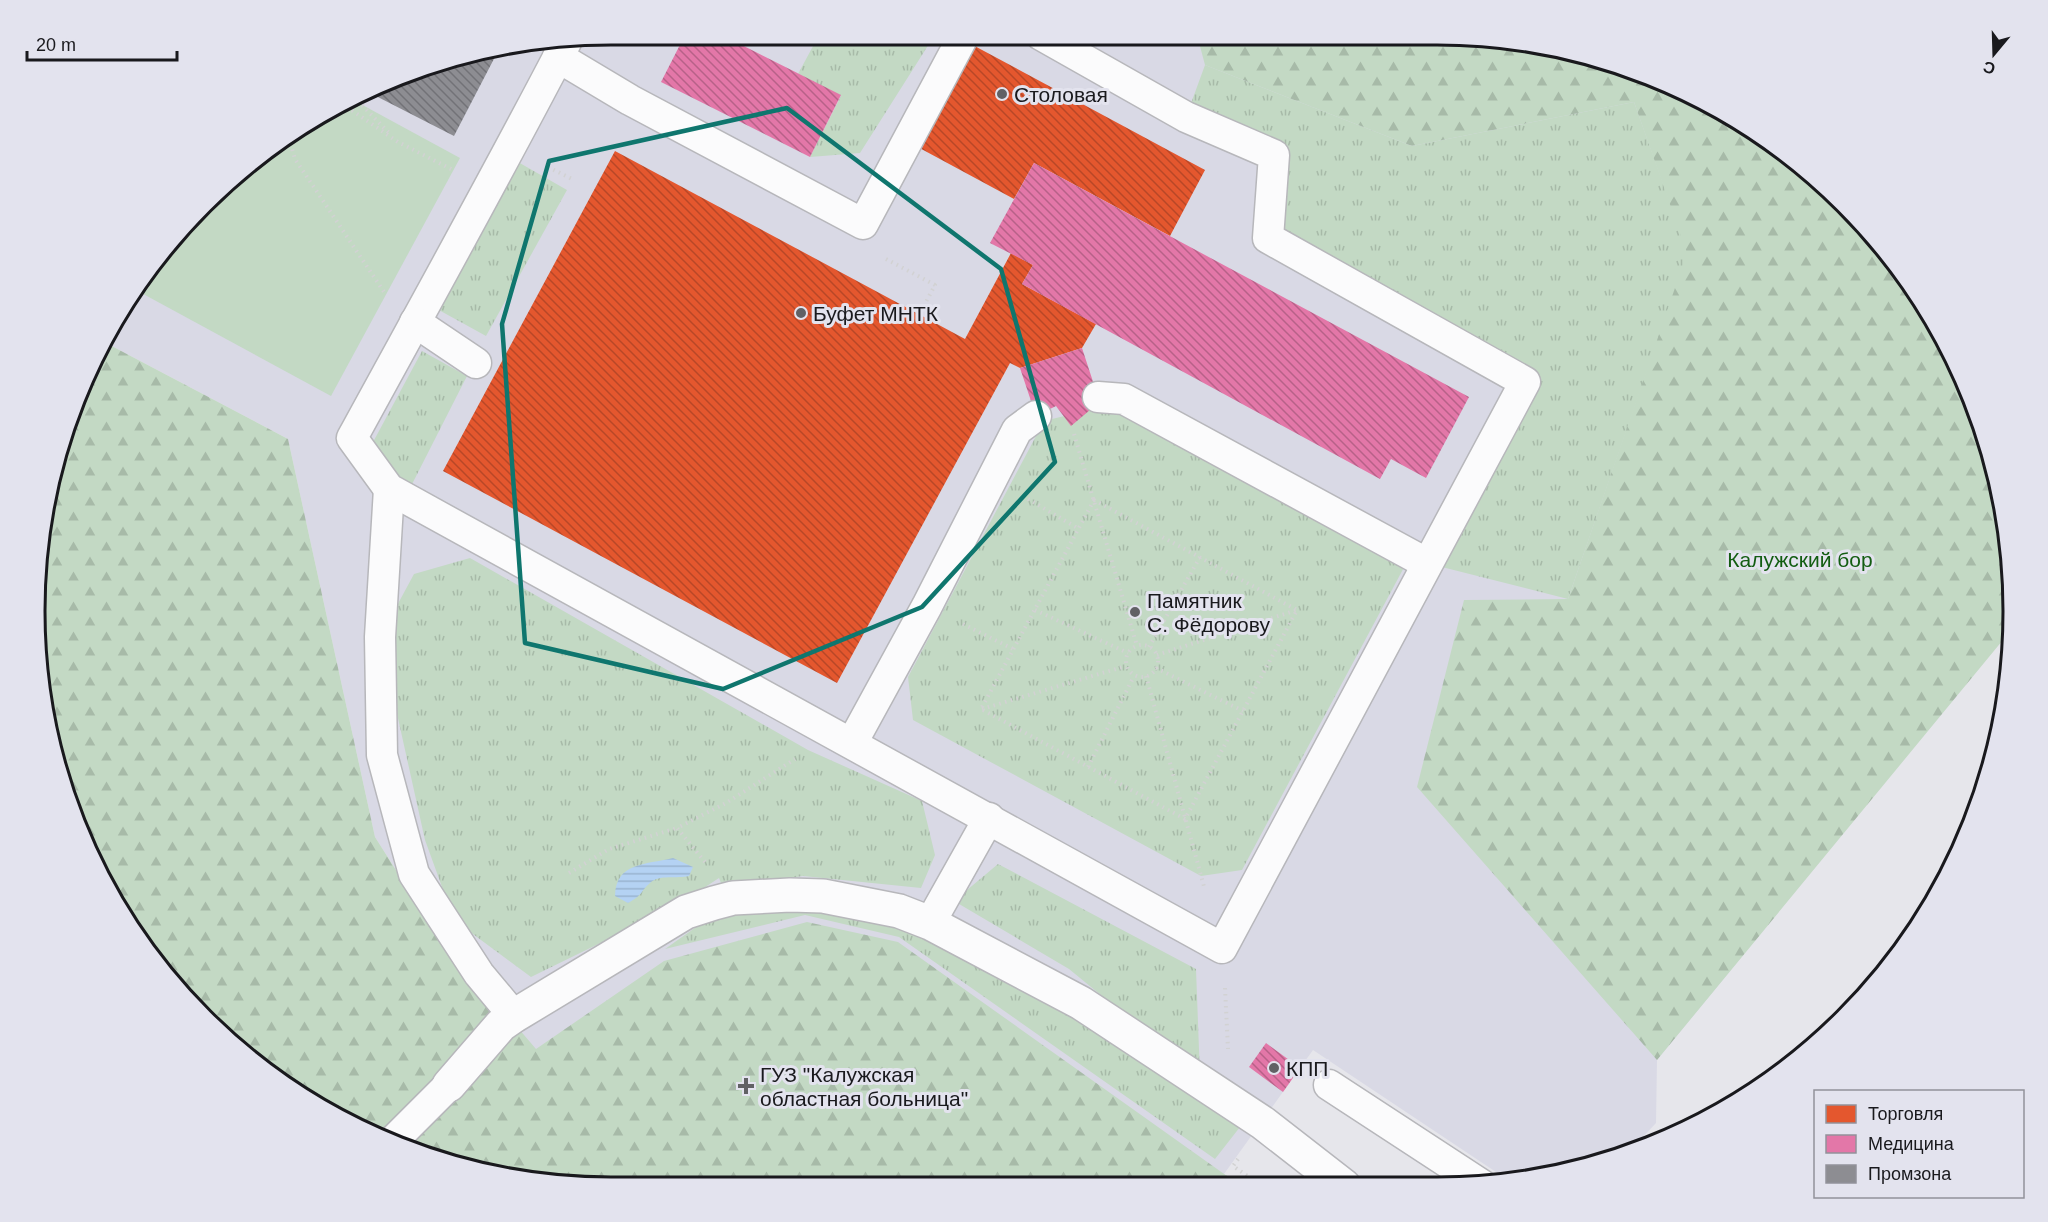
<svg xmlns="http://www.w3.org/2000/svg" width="2048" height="1222" font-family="Arial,sans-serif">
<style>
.built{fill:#d9d9e5}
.grass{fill:url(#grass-tufts)}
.forest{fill:url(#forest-firs)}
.garden{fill:#c3d9c4}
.water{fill:url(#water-rules)}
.shops{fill:url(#shops-back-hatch)}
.health{fill:url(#health-back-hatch)}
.industry{fill:url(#industry-back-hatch)}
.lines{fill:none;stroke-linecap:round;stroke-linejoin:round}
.service-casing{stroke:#b7b7bb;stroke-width:33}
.minor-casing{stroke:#b7b7bb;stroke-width:36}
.path{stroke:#d2d2d3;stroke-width:4;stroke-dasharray:1.5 4.5;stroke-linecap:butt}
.service{stroke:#fbfbfc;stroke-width:30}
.minor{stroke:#fbfbfc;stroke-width:33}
.marked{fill:none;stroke:#0f766e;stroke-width:4.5;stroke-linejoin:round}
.poi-dot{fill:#616165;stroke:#e3e3ee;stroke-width:2}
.labels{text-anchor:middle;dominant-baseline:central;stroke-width:6;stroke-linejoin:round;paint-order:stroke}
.poi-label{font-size:21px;fill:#19191d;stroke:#e3e3ee;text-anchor:start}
.park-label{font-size:21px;fill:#135d12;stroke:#e3e3ee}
.rim{fill:none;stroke:#19191d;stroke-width:3}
</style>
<defs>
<pattern id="grass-tufts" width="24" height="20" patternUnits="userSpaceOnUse" patternTransform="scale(1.5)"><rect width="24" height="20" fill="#c3d9c4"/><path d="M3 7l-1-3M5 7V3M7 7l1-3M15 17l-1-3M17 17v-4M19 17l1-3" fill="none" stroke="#a7baa8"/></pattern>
<pattern id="forest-firs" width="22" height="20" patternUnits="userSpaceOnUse" patternTransform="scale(1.5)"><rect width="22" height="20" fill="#c3d9c4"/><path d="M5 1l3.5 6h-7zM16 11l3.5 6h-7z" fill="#a7baa8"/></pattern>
<pattern id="water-rules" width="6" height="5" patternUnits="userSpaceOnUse" patternTransform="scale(1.5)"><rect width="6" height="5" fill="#b4d2f3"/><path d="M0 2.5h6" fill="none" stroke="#9ab4d0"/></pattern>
<pattern id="shops-back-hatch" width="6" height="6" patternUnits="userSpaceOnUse" patternTransform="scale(1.5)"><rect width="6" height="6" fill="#e4572e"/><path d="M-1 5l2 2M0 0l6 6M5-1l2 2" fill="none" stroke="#b84727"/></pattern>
<pattern id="health-back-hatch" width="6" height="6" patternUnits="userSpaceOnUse" patternTransform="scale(1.5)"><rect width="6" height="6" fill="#e377a8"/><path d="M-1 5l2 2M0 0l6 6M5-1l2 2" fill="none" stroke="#b76188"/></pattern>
<pattern id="industry-back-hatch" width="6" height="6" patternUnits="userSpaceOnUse" patternTransform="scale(1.5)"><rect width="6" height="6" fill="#8d8d92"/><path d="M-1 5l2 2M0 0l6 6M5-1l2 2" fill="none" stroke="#727277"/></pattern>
</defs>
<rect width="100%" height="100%" fill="#e6e6eb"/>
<!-- built -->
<polygon class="built" points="611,35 1475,36 1623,65 1988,656 1657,1060 1656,1123 1626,1155 1508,1180 1313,1050 1224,1174 1241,1186 573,1186 425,1157 432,927 375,837 288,439 106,343 132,290 260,153 426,65"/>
<!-- grass -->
<g class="grass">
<polygon points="819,35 929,35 929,44 860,153 810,157 841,96 798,74"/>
<polygon points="1205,65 1412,146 1634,102 1688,253 1568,599 1426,563 1525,382 1268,238 1274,155 1186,117"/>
<polygon points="518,162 567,190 486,336 437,309"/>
<polygon points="422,351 467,376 405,498 365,457"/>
<polygon points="1141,397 1416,545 1242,870 1201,876 913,720 908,677 1044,421"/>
<polygon points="470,558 808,750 922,801 935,855 921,888 803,876 723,888 719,878 678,905 531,977 454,920 425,840 380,637 414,574"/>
<polygon points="998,864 1196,969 1200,1076 1069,969 954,901"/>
<polygon points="733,901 924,918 1240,1127 1215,1159 899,937 805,915 665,949"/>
</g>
<!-- forest -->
<g class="forest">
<polygon points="1197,35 1475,36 1623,65 1758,132 1845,204 1917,291 1970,391 2002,499 2013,611 2012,629 1657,1060 1417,787 1464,600 1568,599 1687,253 1634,102 1412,146 1205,65"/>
<polygon points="106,343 288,439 375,837 432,927 536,1049 664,961 807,922 898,942 1241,1186 573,1186 425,1157 290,1090 153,962 65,796 35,611 65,426"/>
</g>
<!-- garden -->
<polygon class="garden" points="357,102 460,158 331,396 134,289 260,153"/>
<!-- water -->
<path class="water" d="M673,858l20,9 -4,9c-12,3 -30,-2 -39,7 -11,10 -6,11 -22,20l-13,-7c1,-34 30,-31 58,-38z"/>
<!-- shops -->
<g class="shops">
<polygon points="969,43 1205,170 1170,236 1034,163 1014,199 914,145"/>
<polygon points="615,151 965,339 1011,253 1033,265 1022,284 1096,324 1082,348 1020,368 1010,363 837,683 443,471"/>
</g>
<!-- health -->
<g class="health">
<polygon points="685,35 722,35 841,95 810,157 661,82"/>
<polygon points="1034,163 1469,397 1426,478 1391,459 1380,479 1022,284 1033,265 990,243"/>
<polygon points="1082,348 1098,397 1115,389 1071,426 1056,406 1036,416 1020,368"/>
<polygon points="1266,1043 1300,1068 1283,1092 1249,1067"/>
</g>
<!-- industry -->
<polygon class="industry" points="497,53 454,136 372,94 426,65"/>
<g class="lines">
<!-- service casing -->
<g class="service-casing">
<g id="service">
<path d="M566,42c-69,133 -142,264 -214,396l37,51 833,459 303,-566 -257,-144 6,-83 -88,-38 -145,-82"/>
<polyline points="558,57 630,100 863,224 964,35"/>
<polyline points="415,322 476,363"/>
<polyline points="1098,397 1124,399 1426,563"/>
<polyline points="389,489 380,637 382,755 414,874 479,974 514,1016"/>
<polyline points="852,743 927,606 1017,430 1036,416"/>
<polyline points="930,923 989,818"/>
<polyline points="1329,1085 1482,1185"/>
<polyline points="393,1141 449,1085"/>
</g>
</g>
<!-- minor casing -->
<g class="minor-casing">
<polyline id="minor" points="449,1085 501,1025 514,1016 686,912 714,903 733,898 790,895 823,896 899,911 930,923 1081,1003 1263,1123 1344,1186"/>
</g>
<!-- path -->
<g class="path">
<polyline points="358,101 391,135"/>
<polyline points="347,107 398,142 453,170"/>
<polyline points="289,138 295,159 384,292"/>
<polyline points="548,167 574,180"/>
<polyline points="886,259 935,285 919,315"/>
<polyline points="1074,434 1137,646"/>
<polyline points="1028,499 1079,529"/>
<polygon points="1094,500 1297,610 1185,819 981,709"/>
<polyline points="1035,610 1128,653"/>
<polyline points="963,624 1013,649"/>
<circle cx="1142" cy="661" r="16"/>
<polyline points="1149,647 1200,557"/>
<polyline points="1157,655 1297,610"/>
<polyline points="1156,668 1243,711"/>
<polyline points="1146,676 1205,890"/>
<polyline points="982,709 1126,666"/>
<polyline points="1088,767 1134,676"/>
<polyline points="705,862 677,828 726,803 795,759"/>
<polyline points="569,873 609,849 677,828"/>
<polyline points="1225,988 1228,1049"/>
<polyline points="1238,1159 1233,1166 1262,1186"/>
</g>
<!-- service -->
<use href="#service" class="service"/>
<!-- minor -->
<use href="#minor" class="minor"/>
</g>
<!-- marked area -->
<path class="marked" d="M787,108l214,161 54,193 -133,145 -199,82 -198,-46 -23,-319 47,-163z"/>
<!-- markers -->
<g class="poi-dot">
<circle cx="1002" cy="94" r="6"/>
<circle cx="801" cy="313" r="6"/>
<circle cx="1135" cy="612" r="6"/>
<circle cx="1274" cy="1068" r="6"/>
<path d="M743 1077h6v6h6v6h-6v6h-6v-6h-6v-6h6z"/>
</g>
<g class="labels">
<!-- poi labels -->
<g class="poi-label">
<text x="1014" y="94">Столовая</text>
<text x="813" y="313">Буфет МНТК</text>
<text x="1147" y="600">Памятник<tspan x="1147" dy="24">С. Фёдорову</tspan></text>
<text x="1286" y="1068">КПП</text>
<text x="760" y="1074">ГУЗ "Калужская<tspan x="760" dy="24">областная больница"</tspan></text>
</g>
<!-- park labels -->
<g class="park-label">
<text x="1800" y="559">Калужский бор</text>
</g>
</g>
<!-- crop -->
<path d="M0 0H2048V1222H0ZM611 45H1437A566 566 0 0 1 2003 611V611A566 566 0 0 1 1437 1177H611A566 566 0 0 1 45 611V611A566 566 0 0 1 611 45Z" fill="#e3e3ee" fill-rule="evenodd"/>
<path class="rim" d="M611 45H1437A566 566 0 0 1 2003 611V611A566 566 0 0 1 1437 1177H611A566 566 0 0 1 45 611V611A566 566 0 0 1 611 45Z"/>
<!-- legend -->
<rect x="1814" y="1090" width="210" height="108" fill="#e3e3ee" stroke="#92929a" stroke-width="1.5"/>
<rect x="1826" y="1105" width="30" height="18" fill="#e4572e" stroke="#92929a" stroke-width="1.5"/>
<text x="1868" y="1120" font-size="18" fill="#19191d">Торговля</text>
<rect x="1826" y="1135" width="30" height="18" fill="#e377a8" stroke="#92929a" stroke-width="1.5"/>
<text x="1868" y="1150" font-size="18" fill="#19191d">Медицина</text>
<rect x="1826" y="1165" width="30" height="18" fill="#8d8d92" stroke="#92929a" stroke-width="1.5"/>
<text x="1868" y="1180" font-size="18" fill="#19191d">Промзона</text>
<!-- north arrow -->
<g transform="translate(1994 54) rotate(199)" stroke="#e3e3ee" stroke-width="4.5" paint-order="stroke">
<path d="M0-4.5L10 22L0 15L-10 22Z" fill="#19191d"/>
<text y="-9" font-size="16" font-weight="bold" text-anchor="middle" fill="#19191d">С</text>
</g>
<!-- scale -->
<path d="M27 51v9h150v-9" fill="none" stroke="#19191d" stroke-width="3"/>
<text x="36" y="51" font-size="18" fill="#19191d" stroke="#e3e3ee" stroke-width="4.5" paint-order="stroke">20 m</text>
</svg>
